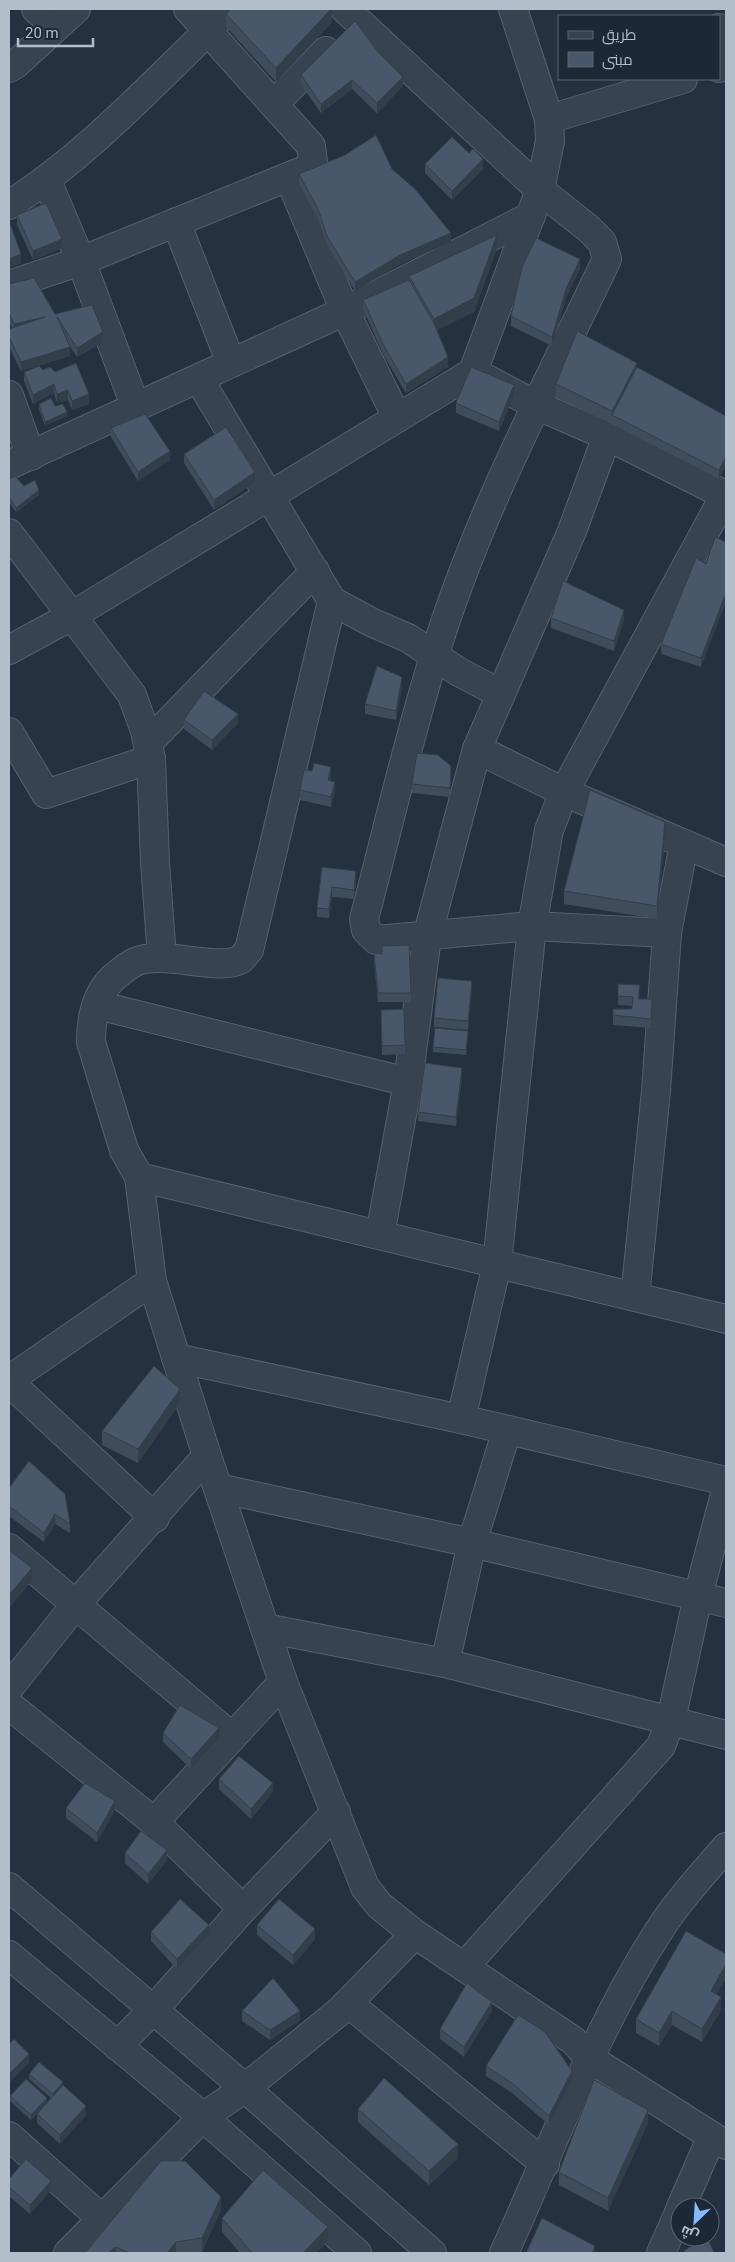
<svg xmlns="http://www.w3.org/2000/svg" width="735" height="2262" font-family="Roboto,Cairo,sans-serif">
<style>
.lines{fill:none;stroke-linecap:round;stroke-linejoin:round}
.minor-casing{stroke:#55616e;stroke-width:30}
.minor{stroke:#374351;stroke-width:28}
.wall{fill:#3e4c5b}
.shaded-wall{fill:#323e4a}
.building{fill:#48586a;stroke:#323e4a}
</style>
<rect width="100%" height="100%" fill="#233141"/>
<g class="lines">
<!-- minor casing -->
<g class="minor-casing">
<g id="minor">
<polyline points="36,9 56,27"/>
<path d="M345,9l195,181 49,39 13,13 5,17c-62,130 -131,259 -173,398 -27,86 -47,175 -70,262l2,11 10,10 156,-14 135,7"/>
<polyline points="513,9 549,119 683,79"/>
<polyline points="719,28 726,43"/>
<polyline points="9,68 16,64 76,9"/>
<polyline points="719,68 726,66"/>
<polyline points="274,104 326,51"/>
<polyline points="289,177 345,311 397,418"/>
<polyline points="47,181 81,261 136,408"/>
<path d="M9,205c75,-48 136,-113 200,-175l17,-21"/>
<polyline points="176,222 231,363"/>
<polyline points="9,285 81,261 310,168 313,162 311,146 188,9"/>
<polyline points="481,376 536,405 607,436 725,495"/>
<path d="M199,379l133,222 -83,349c-3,2 -5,7 -8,9 -21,14 -77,-10 -106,3 -8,4 -15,10 -22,16 -17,16 -22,41 -22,64l33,108 15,27 13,104 55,175 76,226 82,205 14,18 36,29 159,107 15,17 137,87"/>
<polyline points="9,395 31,456"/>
<polyline points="9,465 345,311 531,216"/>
<polyline points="9,533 132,695 145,731 151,759 155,862 162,958"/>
<polyline points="332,601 373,623 408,638 459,672 501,694"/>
<polyline points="9,650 73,615 473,372 540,190 550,141 549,119"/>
<polyline points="9,732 46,794 151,759"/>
<polyline points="148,743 315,571"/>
<polyline points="477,749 564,792 726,862"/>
<polyline points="97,1005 408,1082"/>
<polyline points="139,1177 726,1319"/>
<polyline points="380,1235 408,1082 427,937 477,749 572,531 607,436"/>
<polyline points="635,1297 656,1091 667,933 684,844"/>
<polyline points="176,1358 461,1419 726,1481"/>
<polyline points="9,1380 152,1281"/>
<polyline points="9,1382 155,1518"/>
<polyline points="461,1419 497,1264 532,926 549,830 564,792 725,495 726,495"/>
<polyline points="218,1488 472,1543 726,1603"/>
<polyline points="9,1548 232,1737"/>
<polyline points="265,1628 445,1663 726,1735"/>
<polyline points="445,1663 472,1543 507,1430"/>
<polyline points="9,1688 76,1604 207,1456"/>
<polyline points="9,1705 154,1822 243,1909"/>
<polyline points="154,1822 283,1682"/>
<polyline points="9,1887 245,2088 432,2253"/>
<polyline points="9,1955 203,2117 357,2253"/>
<polyline points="464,1967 661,1746 671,1720 698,1596 726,1490"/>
<polyline points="348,2003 545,2164"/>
<polyline points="117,2046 153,2010 243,1909 336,1812"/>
<polyline points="9,2136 102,2219"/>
<polyline points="681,2207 712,2136"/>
<polyline points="68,2253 203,2117 245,2088 340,2011 415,1934"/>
<path d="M504,2253c50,-109 91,-225 158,-327 18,-28 42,-53 64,-79"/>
<polyline points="661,2253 680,2210"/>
</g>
</g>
<!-- minor -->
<use href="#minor" class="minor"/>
</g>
<!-- wall -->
<g class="wall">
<polygon points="332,9 332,22 276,82 226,27 226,14"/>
<polygon points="355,21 403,86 377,113 352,89 321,113 301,85 301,75"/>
<polygon points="425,164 483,169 452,200 425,173"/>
<polygon points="392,169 451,242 400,264 355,291 327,245 318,219 299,184 299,174"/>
<polygon points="17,215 62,248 33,260 17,225"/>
<polygon points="497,248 474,312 437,330 448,367 406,393 384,356 363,309 363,300 409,280 409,276"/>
<polygon points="580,269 566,298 552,346 511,326 511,316"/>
<polygon points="9,284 55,314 103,342 77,357 70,346 70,356 21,371 9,347 9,329 12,328 9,322"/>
<polygon points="637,367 726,416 719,479 612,424 556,397 556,384"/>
<polygon points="43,370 89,404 72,410 68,400 57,403 54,393 33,404 24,381 24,372"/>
<polygon points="514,395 499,431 456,413 456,403"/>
<polygon points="39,404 55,406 67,416 45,426 39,409"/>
<polygon points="111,428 170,460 138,481 111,437"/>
<polygon points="184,454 255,482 214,510 184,463"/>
<polygon points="9,479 39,495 16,512 9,502"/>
<polygon points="706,564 701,667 661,654 661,644"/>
<polygon points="551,618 624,619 614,651 551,628"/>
<polygon points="402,686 396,720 365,714 365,704"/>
<polygon points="184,720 238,723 212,750 184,729"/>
<polygon points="451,766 450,797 412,793 412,784"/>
<polygon points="331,776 330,781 335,791 331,807 300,800 300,790"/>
<polygon points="665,836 657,919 564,904 564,891"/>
<polygon points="322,867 356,881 354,899 332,897 329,918 317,917 317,908"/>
<polygon points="382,946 411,993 411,1002 378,1002 374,963 374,953 382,954"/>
<polygon points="472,991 468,1030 434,1027 434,1018"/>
<polygon points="640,994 639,999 652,1009 651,1028 613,1025 613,1009 632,1009 632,1006 618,1005 618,996"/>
<polygon points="381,1010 405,1045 405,1054 382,1055"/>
<polygon points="468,1036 466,1055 433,1052 433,1047"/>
<polygon points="462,1078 456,1126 418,1121 418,1112"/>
<polygon points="180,1403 138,1463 102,1445 102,1431"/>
<polygon points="29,1461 70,1524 70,1533 55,1524 44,1542 9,1516 9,1488"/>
<polygon points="163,1733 219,1738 191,1769 163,1742"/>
<polygon points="219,1779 273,1792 251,1819 219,1789"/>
<polygon points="66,1808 115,1810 97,1842 66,1818"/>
<polygon points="125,1853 167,1860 148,1884 125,1863"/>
<polygon points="257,1925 315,1939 293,1965 257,1935"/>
<polygon points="151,1932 209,1934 177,1969 151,1941"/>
<polygon points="717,1995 721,2010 702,2042 672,2025 659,2046 636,2033 636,2019"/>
<polygon points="242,2011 300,2020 270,2040 242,2021"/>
<polygon points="492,2011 464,2057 440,2039 440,2029"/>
<polygon points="486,2066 572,2080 549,2125 512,2093 486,2076"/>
<polygon points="29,2074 63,2085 86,2115 60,2144 37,2123 37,2114 31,2120 10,2101 10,2096 47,2103 51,2098 29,2079"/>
<polygon points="358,2109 458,2158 429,2185 358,2122"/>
<polygon points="648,2123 608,2211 559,2185 559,2172"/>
<polygon points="9,2179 51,2190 30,2214 9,2196"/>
<polygon points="221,2210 202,2252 192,2253 85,2253"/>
<polygon points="222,2218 328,2241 316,2253 240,2253 222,2232"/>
</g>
<!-- shaded-wall -->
<g class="shaded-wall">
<polygon points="331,9 332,9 332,22 276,82 276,68"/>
<polygon points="403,77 403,86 377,113 377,103"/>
<polygon points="352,80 352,89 321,113 321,104"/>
<polygon points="483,159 483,169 452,200 452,191"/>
<polygon points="451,233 451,242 400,264 355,291 355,282 400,255"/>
<polygon points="497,235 497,248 474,312 434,332 434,319"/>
<polygon points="62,239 62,248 33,260 33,251"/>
<polygon points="21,254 21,264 9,268 9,259"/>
<polygon points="580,259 580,269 566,298 552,346 552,337 566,289"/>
<polygon points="45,317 14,333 14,324"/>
<polygon points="103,332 103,342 77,357 77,348"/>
<polygon points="70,347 70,356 21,371 21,362"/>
<polygon points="448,357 448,367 406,393 406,384"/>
<polygon points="637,363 637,376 612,415 612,411"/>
<polygon points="54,384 54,393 33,404 33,395"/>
<polygon points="514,385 514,395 499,431 499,422"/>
<polygon points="68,390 68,400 57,403 57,394"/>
<polygon points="89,394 89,404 72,410 72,401"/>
<polygon points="67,412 67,416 45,426 45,422"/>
<polygon points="170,451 170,460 138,481 138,472"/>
<polygon points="726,457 726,466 719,479 719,470"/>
<polygon points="255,472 255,482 214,510 214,500"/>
<polygon points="39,490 39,495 16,512 16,508"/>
<polygon points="726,593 726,602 701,667 701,658"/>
<polygon points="624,610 624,619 614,651 614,641"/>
<polygon points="402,677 402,686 396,720 396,711"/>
<polygon points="238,714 238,723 212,750 212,740"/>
<polygon points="331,767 331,776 328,790 328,780"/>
<polygon points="335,782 335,791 331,807 331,797"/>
<polygon points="665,822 665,836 657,919 657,906"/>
<polygon points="356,871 356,881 354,899 354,890"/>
<polygon points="332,887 332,897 329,918 329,909"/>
<polygon points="472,981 472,991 468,1030 468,1021"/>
<polygon points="462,1068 462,1078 456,1126 456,1117"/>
<polygon points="180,1389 180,1403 138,1463 138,1449"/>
<polygon points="55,1514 55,1524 44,1542 44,1533"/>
<polygon points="32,1568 32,1581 9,1608 9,1595"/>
<polygon points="219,1728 219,1738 191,1769 191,1759"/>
<polygon points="273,1783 273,1792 251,1819 251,1809"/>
<polygon points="115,1801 115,1810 97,1842 97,1833"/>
<polygon points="167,1850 167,1860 148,1884 148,1874"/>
<polygon points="209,1925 209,1934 177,1969 177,1959"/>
<polygon points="315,1929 315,1939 293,1965 293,1955"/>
<polygon points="726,1964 726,1978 711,2005 711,1991"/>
<polygon points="721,1997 721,2010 702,2042 702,2029"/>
<polygon points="492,2002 492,2011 464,2057 464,2047"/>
<polygon points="300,2011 300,2020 270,2040 270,2030"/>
<polygon points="672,2011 672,2025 659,2046 659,2033"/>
<polygon points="29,2054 29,2063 9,2083 9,2074"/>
<polygon points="572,2071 572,2080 549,2125 549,2116"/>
<polygon points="63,2082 63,2087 53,2099 53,2094"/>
<polygon points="47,2098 47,2103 31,2120 31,2115"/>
<polygon points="86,2106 86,2115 60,2144 60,2135"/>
<polygon points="648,2110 648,2123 608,2211 608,2198"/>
<polygon points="458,2144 458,2158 429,2185 429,2171"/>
<polygon points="51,2181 51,2190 30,2214 30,2205"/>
<polygon points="221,2197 221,2210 202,2252 202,2238"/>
<polygon points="328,2227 328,2241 316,2253 303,2253"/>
<polygon points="176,2242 176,2253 167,2253"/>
<polygon points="595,2246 595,2253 592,2253"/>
<polygon points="116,2247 116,2253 108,2253"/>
</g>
<!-- building -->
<g class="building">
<polygon points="231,9 331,9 276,68 226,14"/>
<polygon points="355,21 379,53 403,77 377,103 352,80 321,104 301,75"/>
<polygon points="376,135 392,169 415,189 451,233 400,255 355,282 327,236 318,209 299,174 345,155"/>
<polygon points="452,137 469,153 473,149 483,159 452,191 425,164"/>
<polygon points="46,203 62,239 33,251 17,215"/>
<polygon points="9,220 21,254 9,259"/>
<polygon points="497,235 474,298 434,319 409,276"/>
<polygon points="536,238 580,259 566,289 552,337 511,316 522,267"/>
<polygon points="34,278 55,314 92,305 103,332 77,348 57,317 70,347 21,362 9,337 9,329 45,317 14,324 9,313 9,284"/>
<polygon points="409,280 434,323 448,357 406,384 384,346 363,300"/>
<polygon points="577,331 637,363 612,411 556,384"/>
<polygon points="76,363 89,394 72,401 68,390 57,394 54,384 33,395 24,372 39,366 43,370 50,367 55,372"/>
<polygon points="471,367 514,385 499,422 456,403"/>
<polygon points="637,367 726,416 726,457 719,470 612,415"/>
<polygon points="51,398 55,406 63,404 67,412 45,422 39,404"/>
<polygon points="145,414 170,451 138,472 111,428"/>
<polygon points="226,427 255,472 214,500 184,454"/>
<polygon points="15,476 24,486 35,480 39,490 16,508 9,497 9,479"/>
<polygon points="715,537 726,542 726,593 701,658 661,644 696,558 706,564"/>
<polygon points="563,581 624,610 614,641 551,618"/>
<polygon points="377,666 402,677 396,711 365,704"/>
<polygon points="204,691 238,714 212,740 184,720"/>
<polygon points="417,753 438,755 451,766 450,788 412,784"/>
<polygon points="314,763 331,767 328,780 335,782 331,797 300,790 304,770 312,771"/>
<polygon points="590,790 665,822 657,906 564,891"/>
<polygon points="322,867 356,871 354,890 332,887 329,909 317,908"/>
<polygon points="409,945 411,993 378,993 374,953 382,954 382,946"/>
<polygon points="438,978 472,981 468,1021 434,1018"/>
<polygon points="618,984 640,985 638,999 652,999 651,1019 613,1015 613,1009 632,1009 633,997 618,996"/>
<polygon points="404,1009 405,1045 382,1046 381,1010"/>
<polygon points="435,1028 468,1031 466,1050 433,1047"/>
<polygon points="425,1063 462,1068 456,1117 418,1112"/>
<polygon points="154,1366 180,1389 138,1449 102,1431"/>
<polygon points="29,1461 65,1494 70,1524 55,1514 44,1533 9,1506 9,1488"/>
<polygon points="9,1550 32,1568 9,1595"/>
<polygon points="180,1705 219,1728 191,1759 163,1733"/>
<polygon points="239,1756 273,1783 251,1809 219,1779"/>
<polygon points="85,1783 115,1801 97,1833 66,1808"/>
<polygon points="141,1831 167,1850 148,1874 125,1853"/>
<polygon points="180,1899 209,1925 177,1959 151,1932"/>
<polygon points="279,1899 315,1929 293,1955 257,1925"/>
<polygon points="686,1931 726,1954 726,1964 711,1991 721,1997 702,2029 672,2011 659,2033 636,2019"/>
<polygon points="273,1978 300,2011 270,2030 242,2011"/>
<polygon points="467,1983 492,2002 464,2047 440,2029"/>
<polygon points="518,2015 545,2032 572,2071 549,2116 512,2083 486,2066"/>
<polygon points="14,2039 29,2054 9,2074 9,2044"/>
<polygon points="39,2062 63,2082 53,2094 29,2074"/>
<polygon points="384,2078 458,2144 429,2171 358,2109"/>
<polygon points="26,2079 47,2098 31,2115 10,2096"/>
<polygon points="594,2080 648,2110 608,2198 559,2172"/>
<polygon points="63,2085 86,2106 60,2135 37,2114"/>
<polygon points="26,2159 51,2181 30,2205 9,2187 9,2179"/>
<polygon points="161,2161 185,2161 221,2197 202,2238 176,2242 167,2253 129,2253 116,2247 108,2253 85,2253"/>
<polygon points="263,2170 328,2227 303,2253 252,2253 222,2218"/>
<polygon points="542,2218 595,2246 592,2253 526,2253"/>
<polygon points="707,2237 714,2253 684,2253 685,2250"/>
</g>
<!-- border -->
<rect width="735" height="2262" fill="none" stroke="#b3becb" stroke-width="20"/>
<!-- legend -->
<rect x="558" y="15" width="162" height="65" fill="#1c2836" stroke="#586472"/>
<rect x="568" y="31" width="25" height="8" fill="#374351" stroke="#586472"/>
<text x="602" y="40" font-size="15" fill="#b3becb">طريق</text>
<rect x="568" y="52" width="25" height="15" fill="#48586a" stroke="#586472"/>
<text x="602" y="65" font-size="15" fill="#b3becb">مبنى</text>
<!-- north arrow -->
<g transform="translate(695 2222) rotate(205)"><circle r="24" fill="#1c2836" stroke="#586472"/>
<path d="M0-4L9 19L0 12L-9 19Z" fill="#85baff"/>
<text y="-8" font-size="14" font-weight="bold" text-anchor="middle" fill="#b3becb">ش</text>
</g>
<!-- scale -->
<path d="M18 38v8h75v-8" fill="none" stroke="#b3becb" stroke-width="2.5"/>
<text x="25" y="38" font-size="15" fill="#b3becb" stroke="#1c2836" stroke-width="4" paint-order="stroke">20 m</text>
</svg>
